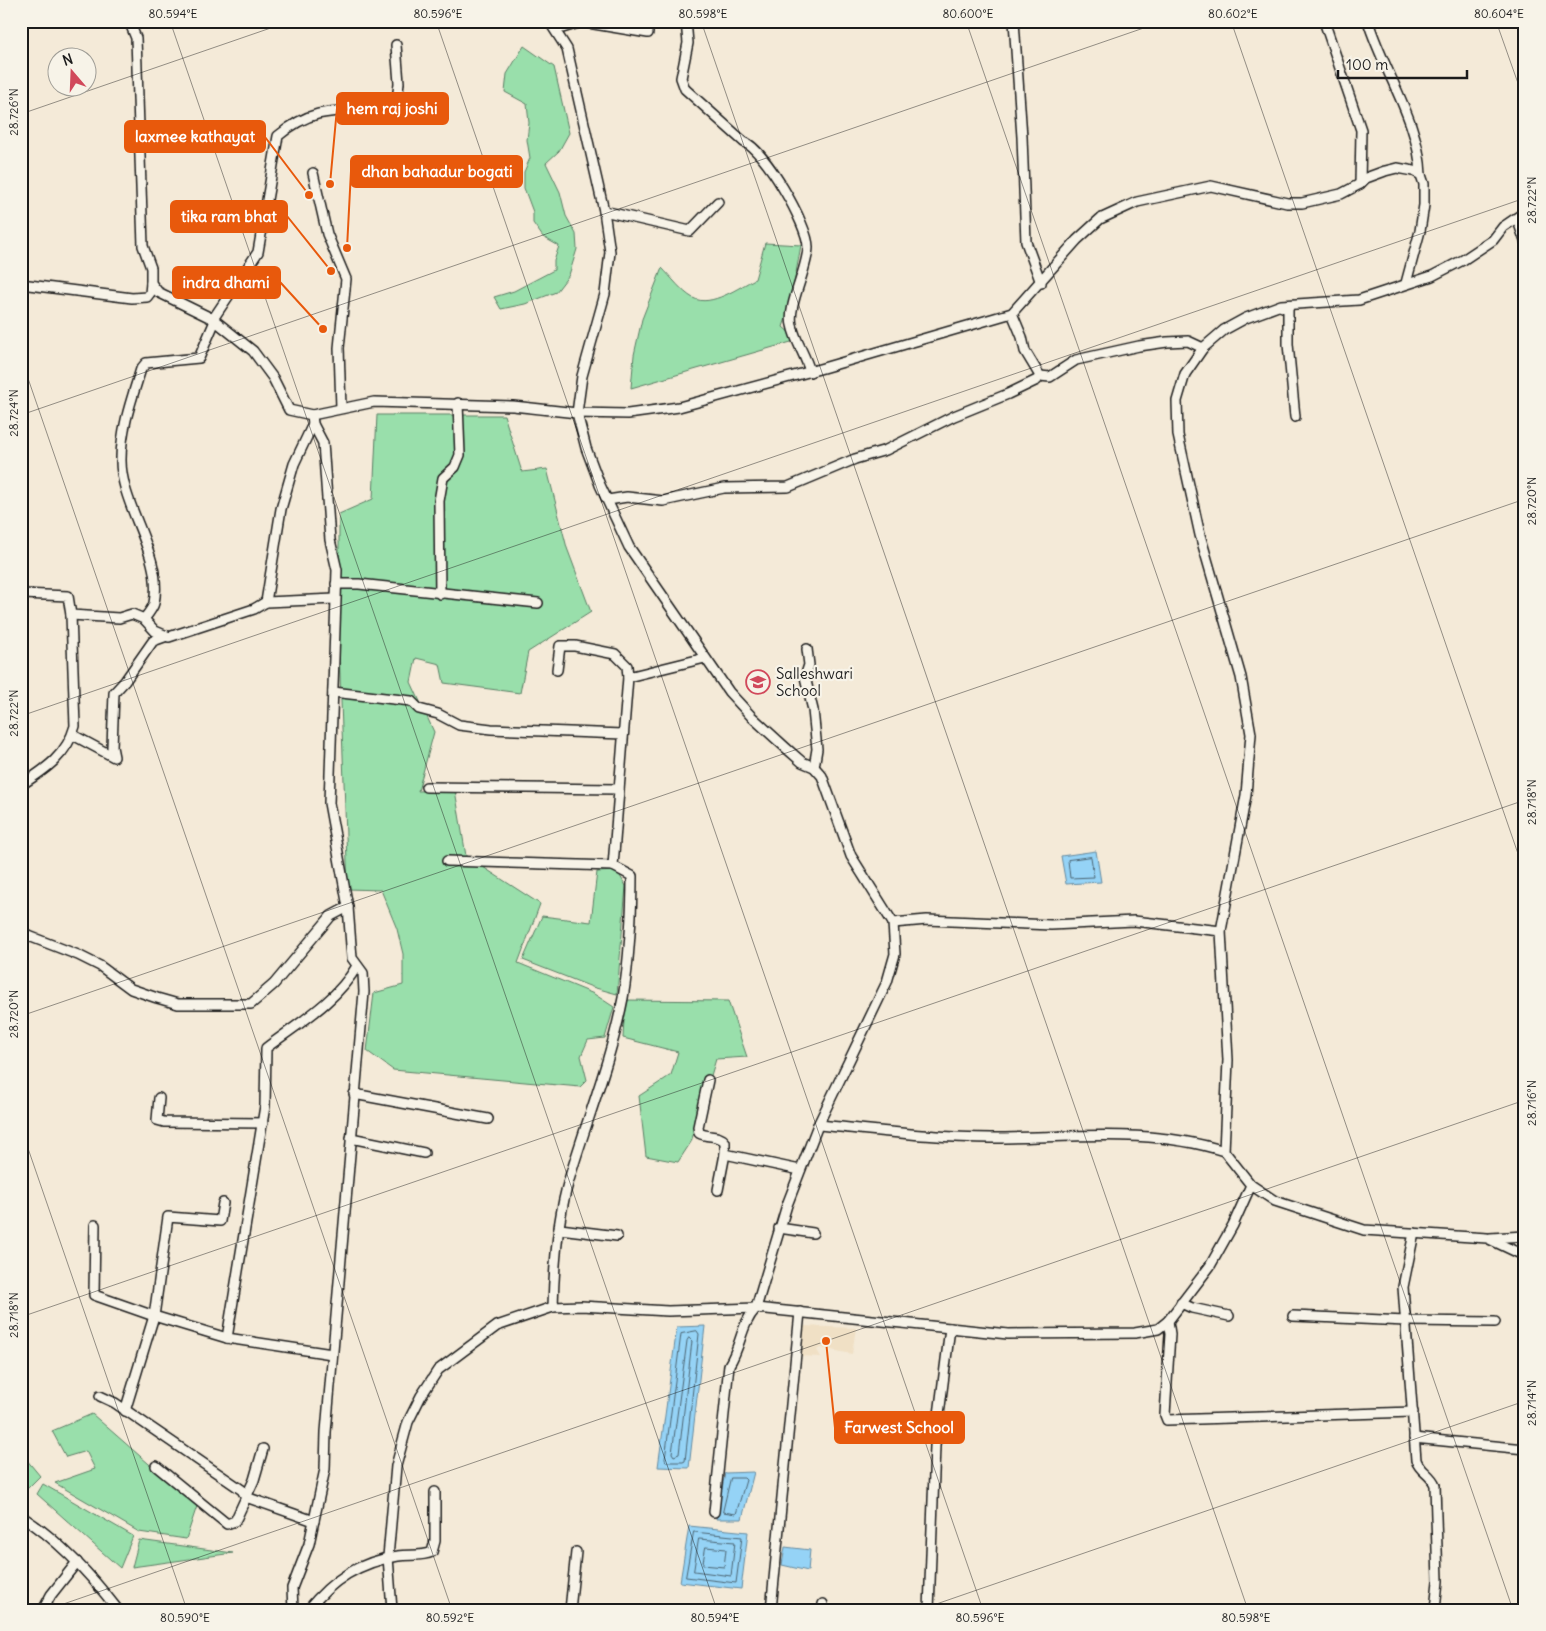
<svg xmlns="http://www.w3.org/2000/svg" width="1546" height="1631" font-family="Delius,sans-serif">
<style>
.built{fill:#f0e0c5}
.green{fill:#99dfab;stroke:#5a7e64}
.water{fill:#95d3f6;stroke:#658a9f}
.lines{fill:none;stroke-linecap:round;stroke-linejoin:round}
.shore{stroke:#4c6573;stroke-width:1}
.minor-casing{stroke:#1c1c1c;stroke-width:12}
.minor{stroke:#f7f3e8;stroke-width:9}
.ticks{fill:none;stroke:#1c1c1c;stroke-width:1;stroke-opacity:0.45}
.labels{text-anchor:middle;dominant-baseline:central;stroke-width:4.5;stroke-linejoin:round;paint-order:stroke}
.poi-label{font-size:15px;fill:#1c1c1c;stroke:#f7f3e8;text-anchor:start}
.leader{fill:none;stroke:#e8590c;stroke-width:2}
.callout-dot{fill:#e8590c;stroke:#f7f3e8;stroke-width:2}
.callout{fill:#e8590c;stroke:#e8590c;stroke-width:2}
.callout-label{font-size:16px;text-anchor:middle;font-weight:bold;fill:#fff}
.neatline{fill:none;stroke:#1c1c1c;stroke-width:2}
.ticks-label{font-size:12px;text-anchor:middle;fill:#1c1c1c}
</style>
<rect width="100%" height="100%" fill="#f4ead8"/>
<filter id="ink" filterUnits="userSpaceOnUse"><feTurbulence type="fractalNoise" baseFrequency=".02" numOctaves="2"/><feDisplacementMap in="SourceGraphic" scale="10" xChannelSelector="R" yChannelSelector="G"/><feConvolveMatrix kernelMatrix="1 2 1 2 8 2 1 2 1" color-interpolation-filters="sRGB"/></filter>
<g filter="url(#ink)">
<!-- built -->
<polygon class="built" points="801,1326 856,1328 852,1354 821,1348 817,1350 821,1357 798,1356"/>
<!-- green -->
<g class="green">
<polygon points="524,46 554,67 569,133 559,151 546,163 560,192 566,216 576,234 577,249 569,275 556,292 525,304 501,309 494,297 514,291 554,270 554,261 559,246 543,237 533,223 533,212 524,188 524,172 530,158 527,140 529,123 527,104 505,92 507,74"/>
<path d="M765,243l36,2 -11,61 -7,21 15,13 -167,48 3,-33 8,-36 20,-51c9,9 20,24 31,30 18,10 46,-11 62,-19z"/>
<polygon points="377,415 504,415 522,472 547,469 567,548 591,612 528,652 520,693 444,683 440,664 416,658 411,682 434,732 418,791 455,790 466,856 540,904 518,963 594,994 614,1007 605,1038 588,1040 581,1056 587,1080 580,1087 393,1070 367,1051 374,993 403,985 403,954 397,929 381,890 348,889 339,648 339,514 373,499"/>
<polygon points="617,871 626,886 617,994 592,987 523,960 542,916 591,922 597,872"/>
<polygon points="625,1000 728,1001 747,1057 716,1059 691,1142 678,1162 646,1156 639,1096 671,1075 678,1052 623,1038"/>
<polygon points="92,1414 197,1506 186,1539 139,1532 55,1483 95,1469 86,1451 66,1457 52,1431"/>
<polygon points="21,1453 40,1476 26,1490 21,1486"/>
<polygon points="43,1484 133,1536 120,1568 37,1494"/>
<polygon points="139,1540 233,1553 132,1567"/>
</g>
<!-- water -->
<g class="water">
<polygon points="1096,851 1101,882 1066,884 1061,856"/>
<polygon points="705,1326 689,1468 658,1467 677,1327"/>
<polygon points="754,1472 742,1519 716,1519 725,1473"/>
<polygon points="689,1526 748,1532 741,1589 680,1582"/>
<polygon points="785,1547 810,1550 808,1571 782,1565"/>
</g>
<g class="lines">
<!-- shore -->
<g class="shore">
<polygon points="1091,857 1094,877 1070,878 1068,860"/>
<polygon points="697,1331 699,1334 685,1461 683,1462 666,1462 665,1459 681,1334"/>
<polygon points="689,1338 692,1341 679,1454 674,1456 672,1453 687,1341"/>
<polygon points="731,1478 744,1478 746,1480 736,1514 723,1512"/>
<polygon points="694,1532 742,1537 736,1583 686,1577"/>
<polygon points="699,1539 735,1542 731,1576 694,1571"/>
<polygon points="706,1547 726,1549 724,1567 703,1565"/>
</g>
<!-- minor casing -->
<g class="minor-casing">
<g id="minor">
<polyline points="129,21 136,38 143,246 151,268 151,283 158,292 213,319 253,351 273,378 289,410 312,415 374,402 513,406 577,413 628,414 679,407 823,368 1012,313 1077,240 1100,219 1137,202 1211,186 1287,203 1302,203 1341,194 1360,184 1366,178 1385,171 1397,168 1414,171 1421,175 1424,184 1424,205 1420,231 1406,283"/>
<path d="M549,21l18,28 37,162 6,41 -5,42 -23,82 -5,37 9,35 14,37 29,62 100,145 22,24 35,32 16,14 12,5 8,9 29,80 42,67 2,31 -8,28 -69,143 -31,80 -31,103c-16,18 -14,36 -27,57l-15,147"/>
<path d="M686,21l2,22 -7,35 4,11 59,53c20,7 64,83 64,105 0,21 -21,59 -16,78 3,16 14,31 18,47"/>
<polyline points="1014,21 1022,137 1026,242 1041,283"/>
<polyline points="1324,21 1361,130 1360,184"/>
<path d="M1368,21c16,52 51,99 53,154"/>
<polyline points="556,30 582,22 648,33"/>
<polyline points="313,173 327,234 346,279 339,348 341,408"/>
<polyline points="604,211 690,231 718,202"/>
<polyline points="1525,212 1503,227 1493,240 1463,260 1432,276 1359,300 1281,305 1246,318 1224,330 1203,348 1185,374 1177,401 1178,435 1200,535 1241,677 1251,734 1246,795 1221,931 1228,1060 1224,1151 1251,1185 1275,1201 1364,1230 1487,1238 1525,1256"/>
<polyline points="1517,218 1525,241"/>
<polyline points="21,284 132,298 147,297 150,293 151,283"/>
<polyline points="1280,306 1288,309 1288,344 1295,417"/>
<path d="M213,319l45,-67 20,-116c12,-10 24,-18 40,-22 27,-7 53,1 79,-13l2,-18 -3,-38"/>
<polyline points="1040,376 1050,377 1076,360 1139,346 1167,342 1188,341 1203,348"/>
<polyline points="608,500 627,497 663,501 724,488 788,487 855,459 886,450 954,416 1008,394 1037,380 1040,376 1025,351 1022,337 1012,313"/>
<polyline points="336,584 359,584 538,603"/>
<polyline points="21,588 23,594 68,596 71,615 119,618 132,614 144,619 155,631 169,637 254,609 266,602 335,599"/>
<polyline points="440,594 439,501 443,478 455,467 460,455 458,403"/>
<polyline points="266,602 281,509 294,464 313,424"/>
<path d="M144,619c4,-5 9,-11 10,-16 10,-48 -34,-97 -33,-144 0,-31 11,-61 20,-90l5,-6 53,-5 16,-37"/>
<polyline points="807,649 809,665 805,677 813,710 817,749 814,767"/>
<polyline points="557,670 560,646 575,646 615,654 627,666 628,677"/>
<polyline points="333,692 411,701 419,709 438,714 459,725 491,729 623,734"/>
<polyline points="73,735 114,757 112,747 114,693 125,681 153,641 167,636"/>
<path d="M21,785c25,-16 46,-30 54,-59l-4,-111"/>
<polyline points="426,787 619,789"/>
<polyline points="447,861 613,866"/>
<polyline points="893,923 927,920 1051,925 1134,921 1221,931"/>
<polyline points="21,933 78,955 100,966 131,989 157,998 178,1004 251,1004 274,984 331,916 348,907"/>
<path d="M708,1080l-10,47 1,6c9,5 20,1 26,9v12l-7,36"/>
<polyline points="354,1094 488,1119"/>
<polyline points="159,1098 157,1120 164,1122 263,1123"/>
<path d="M818,1125c57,5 115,13 173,13 78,0 158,-11 233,13"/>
<polyline points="351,1138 424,1153"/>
<polyline points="725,1154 800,1170"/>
<polyline points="95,1225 94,1295 154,1316 227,1338"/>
<polyline points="779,1228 813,1233"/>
<polyline points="560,1229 617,1236"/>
<path d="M1414,1233l-11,54 13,173c4,12 15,14 19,25l3,96 -3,29"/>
<polyline points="1490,1238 1525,1236"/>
<polyline points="1181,1303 1192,1308 1229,1316"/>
<path d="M553,1307c1,-42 4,-87 16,-127 18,-61 42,-120 54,-182 6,-35 9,-86 9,-122l-19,-10 15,-189 77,-19"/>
<polyline points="1293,1316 1406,1321 1495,1322"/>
<polyline points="1168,1321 1170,1334 1165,1415 1167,1420 1413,1412"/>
<path d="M332,1354l-105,-16 38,-232 1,-58c33,-25 70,-46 91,-82"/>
<polyline points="100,1396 115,1403 242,1490 246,1497 314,1521"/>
<polyline points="125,1411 154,1316 168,1217 220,1221 223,1203"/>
<polyline points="1414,1438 1525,1449"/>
<polyline points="156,1466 227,1524 235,1521 237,1517 254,1480 263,1449"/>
<path d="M21,1516c38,24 70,59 97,94"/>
<polyline points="43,1610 51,1595 77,1562"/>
<polyline points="293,1610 292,1588 309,1544 325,1469 326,1432 364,992 363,973 352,958 348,907 329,803 337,570 330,540 323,443 313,424 312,415"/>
<path d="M308,1610c24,-30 51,-48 90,-54 10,-2 24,1 34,-4l3,-11v-49"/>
<polyline points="392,1610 388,1557 396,1466 408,1422 421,1396 438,1370 497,1326 553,1307 581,1306 668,1311 756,1308 1008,1334 1135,1333 1158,1329 1168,1321 1210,1266 1233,1225 1251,1185"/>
<polyline points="570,1610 576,1552"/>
<polyline points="771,1610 800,1312"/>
<polyline points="822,1610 823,1604"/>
<polyline points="929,1610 935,1446 950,1328"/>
</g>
</g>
<!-- minor -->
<use href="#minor" class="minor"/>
</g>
</g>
<!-- ticks -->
<path class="ticks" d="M170,21l547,1589M436,21l547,1589M701,21l547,1589M966,21l547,1589M1231,21l294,853M1496,21l29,82M21,114l270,-93M21,358l431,1252M21,415l1143,-394M21,716l1504,-518M21,1016l1504,-517M21,1128l166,482M21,1317l1504,-517M46,1610l1479,-510M919,1610l606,-209"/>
<!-- icons -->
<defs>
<g id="school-ring" transform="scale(1.25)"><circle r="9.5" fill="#f7f3e8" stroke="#d1495b" stroke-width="1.5"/><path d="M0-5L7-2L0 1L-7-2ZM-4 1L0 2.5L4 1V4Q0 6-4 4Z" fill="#d1495b"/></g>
</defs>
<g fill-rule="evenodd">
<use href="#school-ring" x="758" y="682"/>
</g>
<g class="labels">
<!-- poi labels -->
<g class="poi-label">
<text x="776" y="673">Salleshwari<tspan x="776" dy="17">School</tspan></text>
</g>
</g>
<!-- callouts -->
<path class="leader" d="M330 184L337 108M309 195L265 137M347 248L351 171M331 271L287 216M323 329L280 282M826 1341L835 1428"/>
<g class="callout-dot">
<circle cx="330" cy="184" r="5"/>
<circle cx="309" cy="195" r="5"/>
<circle cx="347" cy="248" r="5"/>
<circle cx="331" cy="271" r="5"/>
<circle cx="323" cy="329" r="5"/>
<circle cx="826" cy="1341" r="5"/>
</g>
<g class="callout">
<rect x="337" y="93" width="111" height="31" rx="5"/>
<rect x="125" y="121" width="140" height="31" rx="5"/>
<rect x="351" y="156" width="171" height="31" rx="5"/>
<rect x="171" y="201" width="116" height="31" rx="5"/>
<rect x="173" y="267" width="107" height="31" rx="5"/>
<rect x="835" y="1412" width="129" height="31" rx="5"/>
</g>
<g class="callout-label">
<text x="392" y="114">hem raj joshi</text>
<text x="195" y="142">laxmee kathayat</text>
<text x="437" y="177">dhan bahadur bogati</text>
<text x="229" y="222">tika ram bhat</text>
<text x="226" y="288">indra dhami</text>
<text x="899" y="1433">Farwest School</text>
</g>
<!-- margin -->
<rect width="1546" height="1631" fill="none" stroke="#f7f3e8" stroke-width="55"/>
<!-- north arrow -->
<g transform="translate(72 72) rotate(341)"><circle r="24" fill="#f7f3e8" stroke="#9f9d96"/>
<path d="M0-4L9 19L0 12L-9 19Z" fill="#d1495b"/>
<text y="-8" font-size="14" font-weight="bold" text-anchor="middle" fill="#1c1c1c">N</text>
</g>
<!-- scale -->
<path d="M1338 70v8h129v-8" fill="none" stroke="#1c1c1c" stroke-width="2.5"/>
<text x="1346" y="70" font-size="15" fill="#1c1c1c" stroke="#f7f3e8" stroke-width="4" paint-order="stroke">100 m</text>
<rect x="28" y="28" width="1490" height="1576" class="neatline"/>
<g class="ticks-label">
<text x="173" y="18">80.594°E</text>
<text x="438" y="18">80.596°E</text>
<text x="703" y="18">80.598°E</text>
<text x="968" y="18">80.600°E</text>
<text x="1233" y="18">80.602°E</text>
<text x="1499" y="18">80.604°E</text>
<text transform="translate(14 112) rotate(-90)" y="4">28.726°N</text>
<text transform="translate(1532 200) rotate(-90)" y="4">28.722°N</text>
<text transform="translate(14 413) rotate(-90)" y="4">28.724°N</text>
<text transform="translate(1532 501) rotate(-90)" y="4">28.720°N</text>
<text transform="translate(14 713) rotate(-90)" y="4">28.722°N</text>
<text transform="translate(1532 802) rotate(-90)" y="4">28.718°N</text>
<text transform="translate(14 1014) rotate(-90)" y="4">28.720°N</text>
<text transform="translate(1532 1103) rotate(-90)" y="4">28.716°N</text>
<text transform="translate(14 1315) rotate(-90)" y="4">28.718°N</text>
<text transform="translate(1532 1403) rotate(-90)" y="4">28.714°N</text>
<text x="185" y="1622">80.590°E</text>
<text x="450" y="1622">80.592°E</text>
<text x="715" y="1622">80.594°E</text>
<text x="980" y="1622">80.596°E</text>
<text x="1246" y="1622">80.598°E</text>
</g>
</svg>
